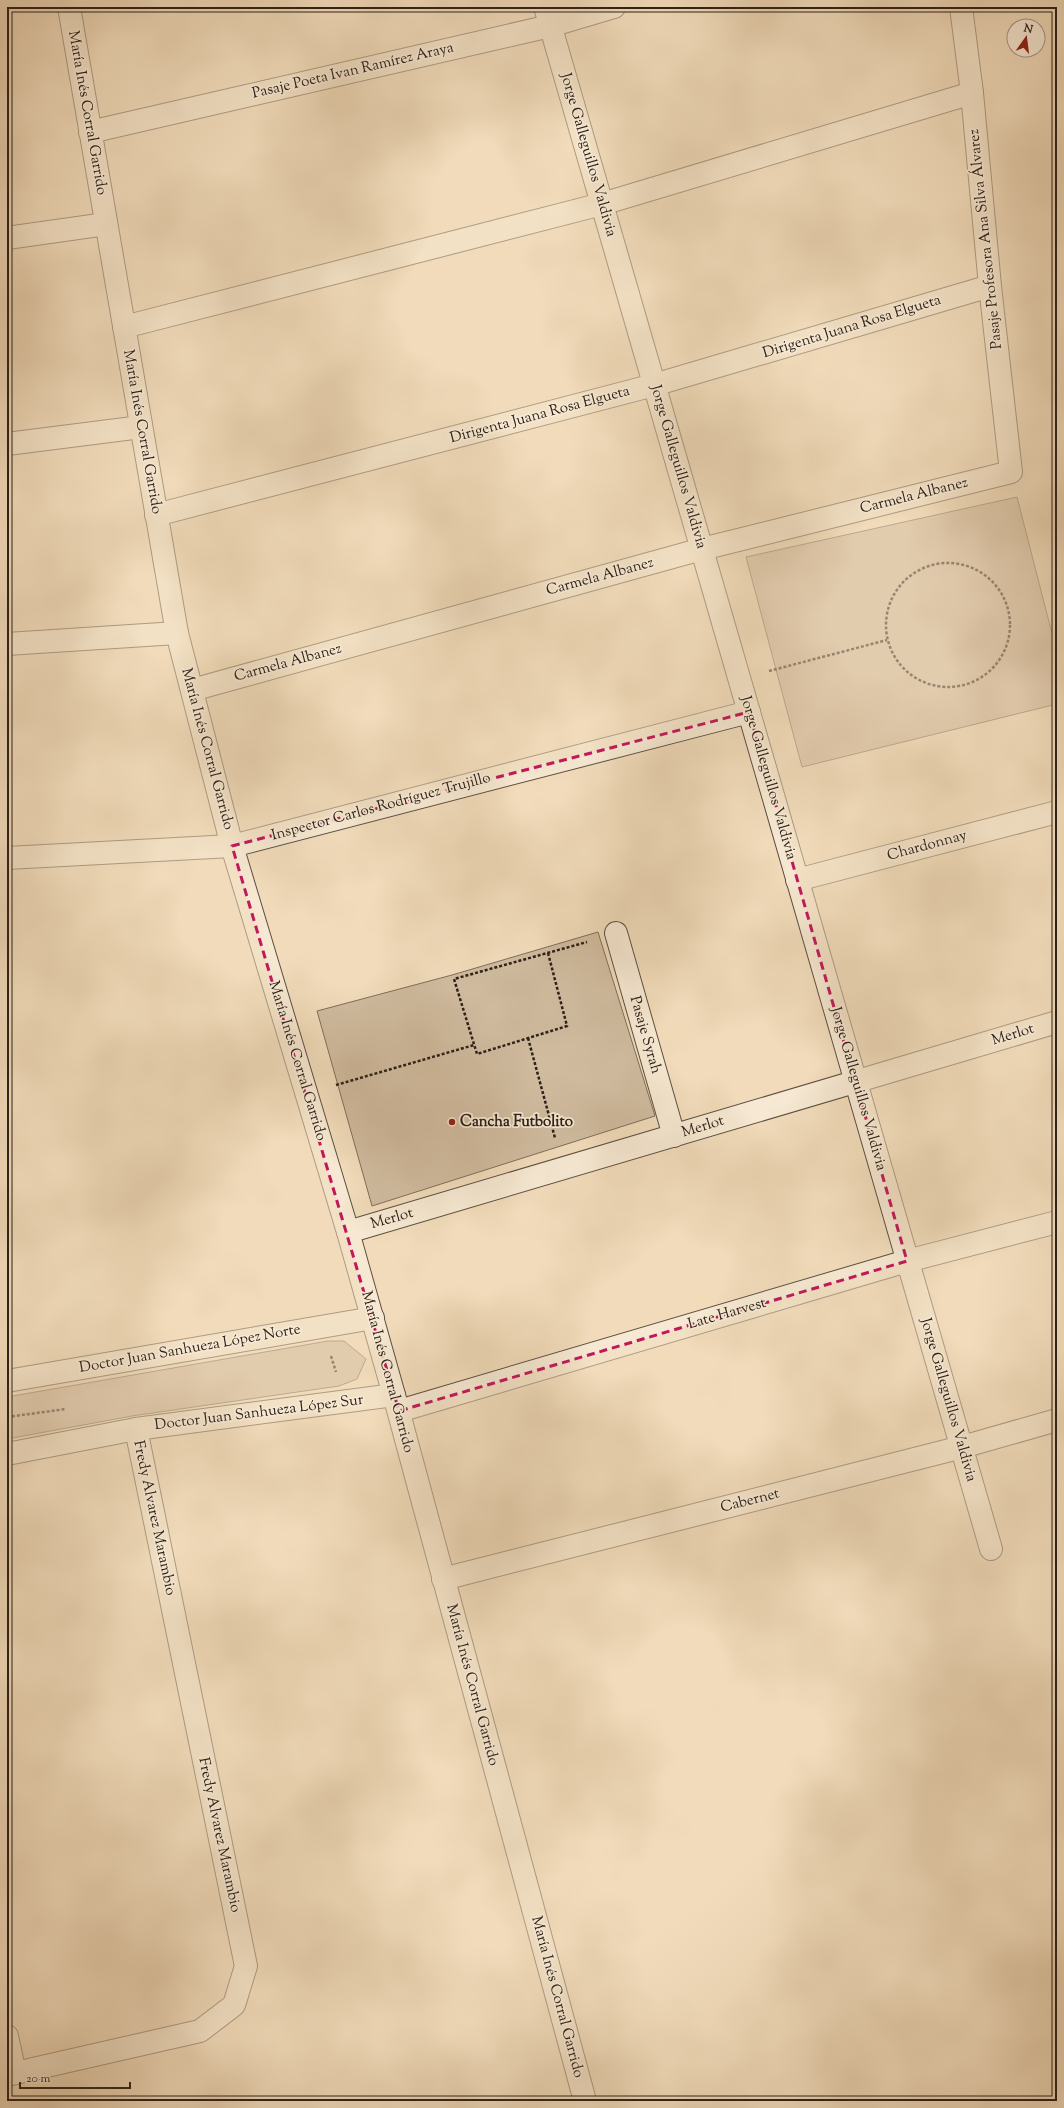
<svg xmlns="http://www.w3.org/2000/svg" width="1064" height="2108" font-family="'Sorts Mill Goudy',serif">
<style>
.green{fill:#d0bb9f;stroke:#7e6e5c}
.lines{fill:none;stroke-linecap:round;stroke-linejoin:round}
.minor-casing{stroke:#5d4f41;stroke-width:24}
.tertiary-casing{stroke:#5d4f41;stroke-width:24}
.path{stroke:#2c2019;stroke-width:2.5;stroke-dasharray:3 2;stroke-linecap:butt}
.minor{stroke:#f6e8d2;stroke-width:22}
.tertiary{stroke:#f6e8d2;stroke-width:22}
.marked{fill:none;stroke:#c2185b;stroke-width:3;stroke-dasharray:8 5;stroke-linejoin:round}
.poi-dot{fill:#8f2418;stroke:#f6e8d2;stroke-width:1.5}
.labels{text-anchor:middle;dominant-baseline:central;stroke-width:3.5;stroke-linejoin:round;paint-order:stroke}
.street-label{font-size:15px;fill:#2c2019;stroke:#f6e8d2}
.poi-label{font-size:15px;font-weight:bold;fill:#2c2019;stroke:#f6e8d2;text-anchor:start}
</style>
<rect width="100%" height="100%" fill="#f1dbba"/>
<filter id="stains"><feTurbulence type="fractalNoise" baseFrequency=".005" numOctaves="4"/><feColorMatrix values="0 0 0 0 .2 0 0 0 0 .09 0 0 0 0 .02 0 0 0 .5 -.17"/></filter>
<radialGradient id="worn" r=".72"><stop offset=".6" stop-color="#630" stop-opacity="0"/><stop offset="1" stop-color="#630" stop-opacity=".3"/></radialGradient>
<!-- green -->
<g class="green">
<polygon points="1017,497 1057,653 1057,704 802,767 746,557"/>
<polygon points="598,932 655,1116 372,1206 317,1011 452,975"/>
<polygon points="328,1341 344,1341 366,1359 357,1379 339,1386 132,1416 7,1439 7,1397"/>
</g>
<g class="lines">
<!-- minor casing -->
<g class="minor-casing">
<g id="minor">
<polyline points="545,7 991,1549"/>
<polyline points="90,132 550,26 614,7"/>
<polyline points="7,238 106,224"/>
<polyline points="124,327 602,204 972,93"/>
<polyline points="7,444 141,427"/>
<polyline points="156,515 654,385 990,286"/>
<polyline points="7,644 177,633"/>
<polyline points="192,690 702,549 1011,472 990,286 972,93 961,7"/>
<polyline points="7,858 232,846 749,712"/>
<polyline points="797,880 1057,812"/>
<polyline points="616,933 674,1136"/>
<polyline points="7,1381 373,1318"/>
<polyline points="399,1411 907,1261 1057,1222"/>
<polyline points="7,1454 136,1429 394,1395"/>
<polyline points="443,1579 962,1447 1057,1420"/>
<polyline points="7,2036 15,2073"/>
<polyline points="7,2075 200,2031 234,2005 246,1966 136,1429"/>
</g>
</g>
<!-- tertiary casing -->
<g class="tertiary-casing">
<g id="tertiary">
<polyline points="69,7 177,633 232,846 348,1232 394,1395 585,2101"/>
<polyline points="348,1232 1057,1022"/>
</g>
</g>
<!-- path -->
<g class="path">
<circle cx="948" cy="625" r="62"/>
<polyline points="769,671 887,640"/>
<polyline points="548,953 567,1026 477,1054 454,979 587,942"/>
<polyline points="528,1038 555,1138"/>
<polyline points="336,1085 474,1045"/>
<polyline points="331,1356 336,1372"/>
<polyline points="7,1417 66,1409"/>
</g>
<!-- minor -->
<use href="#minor" class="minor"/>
<!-- tertiary -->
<use href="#tertiary" class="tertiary"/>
</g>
<!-- marked area -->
<path d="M0 0H1064V2108H0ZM749,712l158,549 -508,150 -167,-565z" fill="#f1dbba" fill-opacity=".55" fill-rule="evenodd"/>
<path class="marked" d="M749,712l158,549 -508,150 -167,-565z"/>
<!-- markers -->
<circle class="poi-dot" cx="452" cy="1122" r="4"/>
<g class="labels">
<!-- street labels -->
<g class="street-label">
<text transform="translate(353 71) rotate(-13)">Pasaje Poeta Ivan Ramírez Araya</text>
<text transform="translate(87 113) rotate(80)">María Inés Corral Garrido</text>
<text transform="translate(588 155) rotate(74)">Jorge Galleguillos Valdivia</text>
<text transform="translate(986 239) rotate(-96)">Pasaje Profesora Ana Silva Álvarez</text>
<text transform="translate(852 327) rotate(-17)">Dirigenta Juana Rosa Elgueta</text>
<text transform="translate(540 415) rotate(-15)">Dirigenta Juana Rosa Elgueta</text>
<text transform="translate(142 432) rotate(80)">María Inés Corral Garrido</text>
<text transform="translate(678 467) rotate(74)">Jorge Galleguillos Valdivia</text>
<text transform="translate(914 496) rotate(-14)">Carmela Albanez</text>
<text transform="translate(600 577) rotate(-15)">Carmela Albanez</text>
<text transform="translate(288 663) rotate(-15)">Carmela Albanez</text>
<text transform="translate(207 749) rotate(75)">María Inés Corral Garrido</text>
<text transform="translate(768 778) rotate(74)">Jorge Galleguillos Valdivia</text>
<text transform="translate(381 807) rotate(-15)">Inspector Carlos Rodríguez Trujillo</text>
<text transform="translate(927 846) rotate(-15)">Chardonnay</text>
<text transform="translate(645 1035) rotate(74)">Pasaje Syrah</text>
<text transform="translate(1013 1035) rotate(-17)">Merlot</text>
<text transform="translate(297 1061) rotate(73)">María Inés Corral Garrido</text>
<text transform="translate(858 1089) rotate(74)">Jorge Galleguillos Valdivia</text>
<text transform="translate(703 1127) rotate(-17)">Merlot</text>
<text transform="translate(392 1219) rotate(-16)">Merlot</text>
<text transform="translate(727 1314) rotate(-16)">Late Harvest</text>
<text transform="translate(190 1349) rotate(-10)">Doctor Juan Sanhueza López Norte</text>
<text transform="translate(387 1372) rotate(75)">María Inés Corral Garrido</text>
<text transform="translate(948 1400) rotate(74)">Jorge Galleguillos Valdivia</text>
<text transform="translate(259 1413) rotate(-7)">Doctor Juan Sanhueza López Sur</text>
<text transform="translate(750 1501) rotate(-14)">Cabernet</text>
<text transform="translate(154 1518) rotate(78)">Fredy Alvarez Marambio</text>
<text transform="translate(472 1685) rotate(75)">María Inés Corral Garrido</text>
<text transform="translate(219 1835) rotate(78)">Fredy Alvarez Marambio</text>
<text transform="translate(557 1997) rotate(75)">María Inés Corral Garrido</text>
</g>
<!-- poi labels -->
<g class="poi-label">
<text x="460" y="1122">Cancha Futbolito</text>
</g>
</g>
<!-- margin -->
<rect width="1064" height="2108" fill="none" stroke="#f1dbba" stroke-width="24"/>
<rect x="8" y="8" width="1048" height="2092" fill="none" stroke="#2c2019" stroke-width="2"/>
<rect x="12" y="12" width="1040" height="2084" fill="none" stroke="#2c2019"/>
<!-- north arrow -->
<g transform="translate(1026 38) rotate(14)"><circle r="19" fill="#f6e8d2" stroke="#a59888"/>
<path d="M0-3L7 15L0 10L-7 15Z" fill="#8f2418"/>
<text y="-6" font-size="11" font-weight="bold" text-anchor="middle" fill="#2c2019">N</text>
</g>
<!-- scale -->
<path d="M20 2082v6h110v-6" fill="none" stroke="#2c2019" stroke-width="2"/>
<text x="26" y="2082" font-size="12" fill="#2c2019" stroke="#f6e8d2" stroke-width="3" paint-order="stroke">20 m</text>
<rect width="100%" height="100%" filter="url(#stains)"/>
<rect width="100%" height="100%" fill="url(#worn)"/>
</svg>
